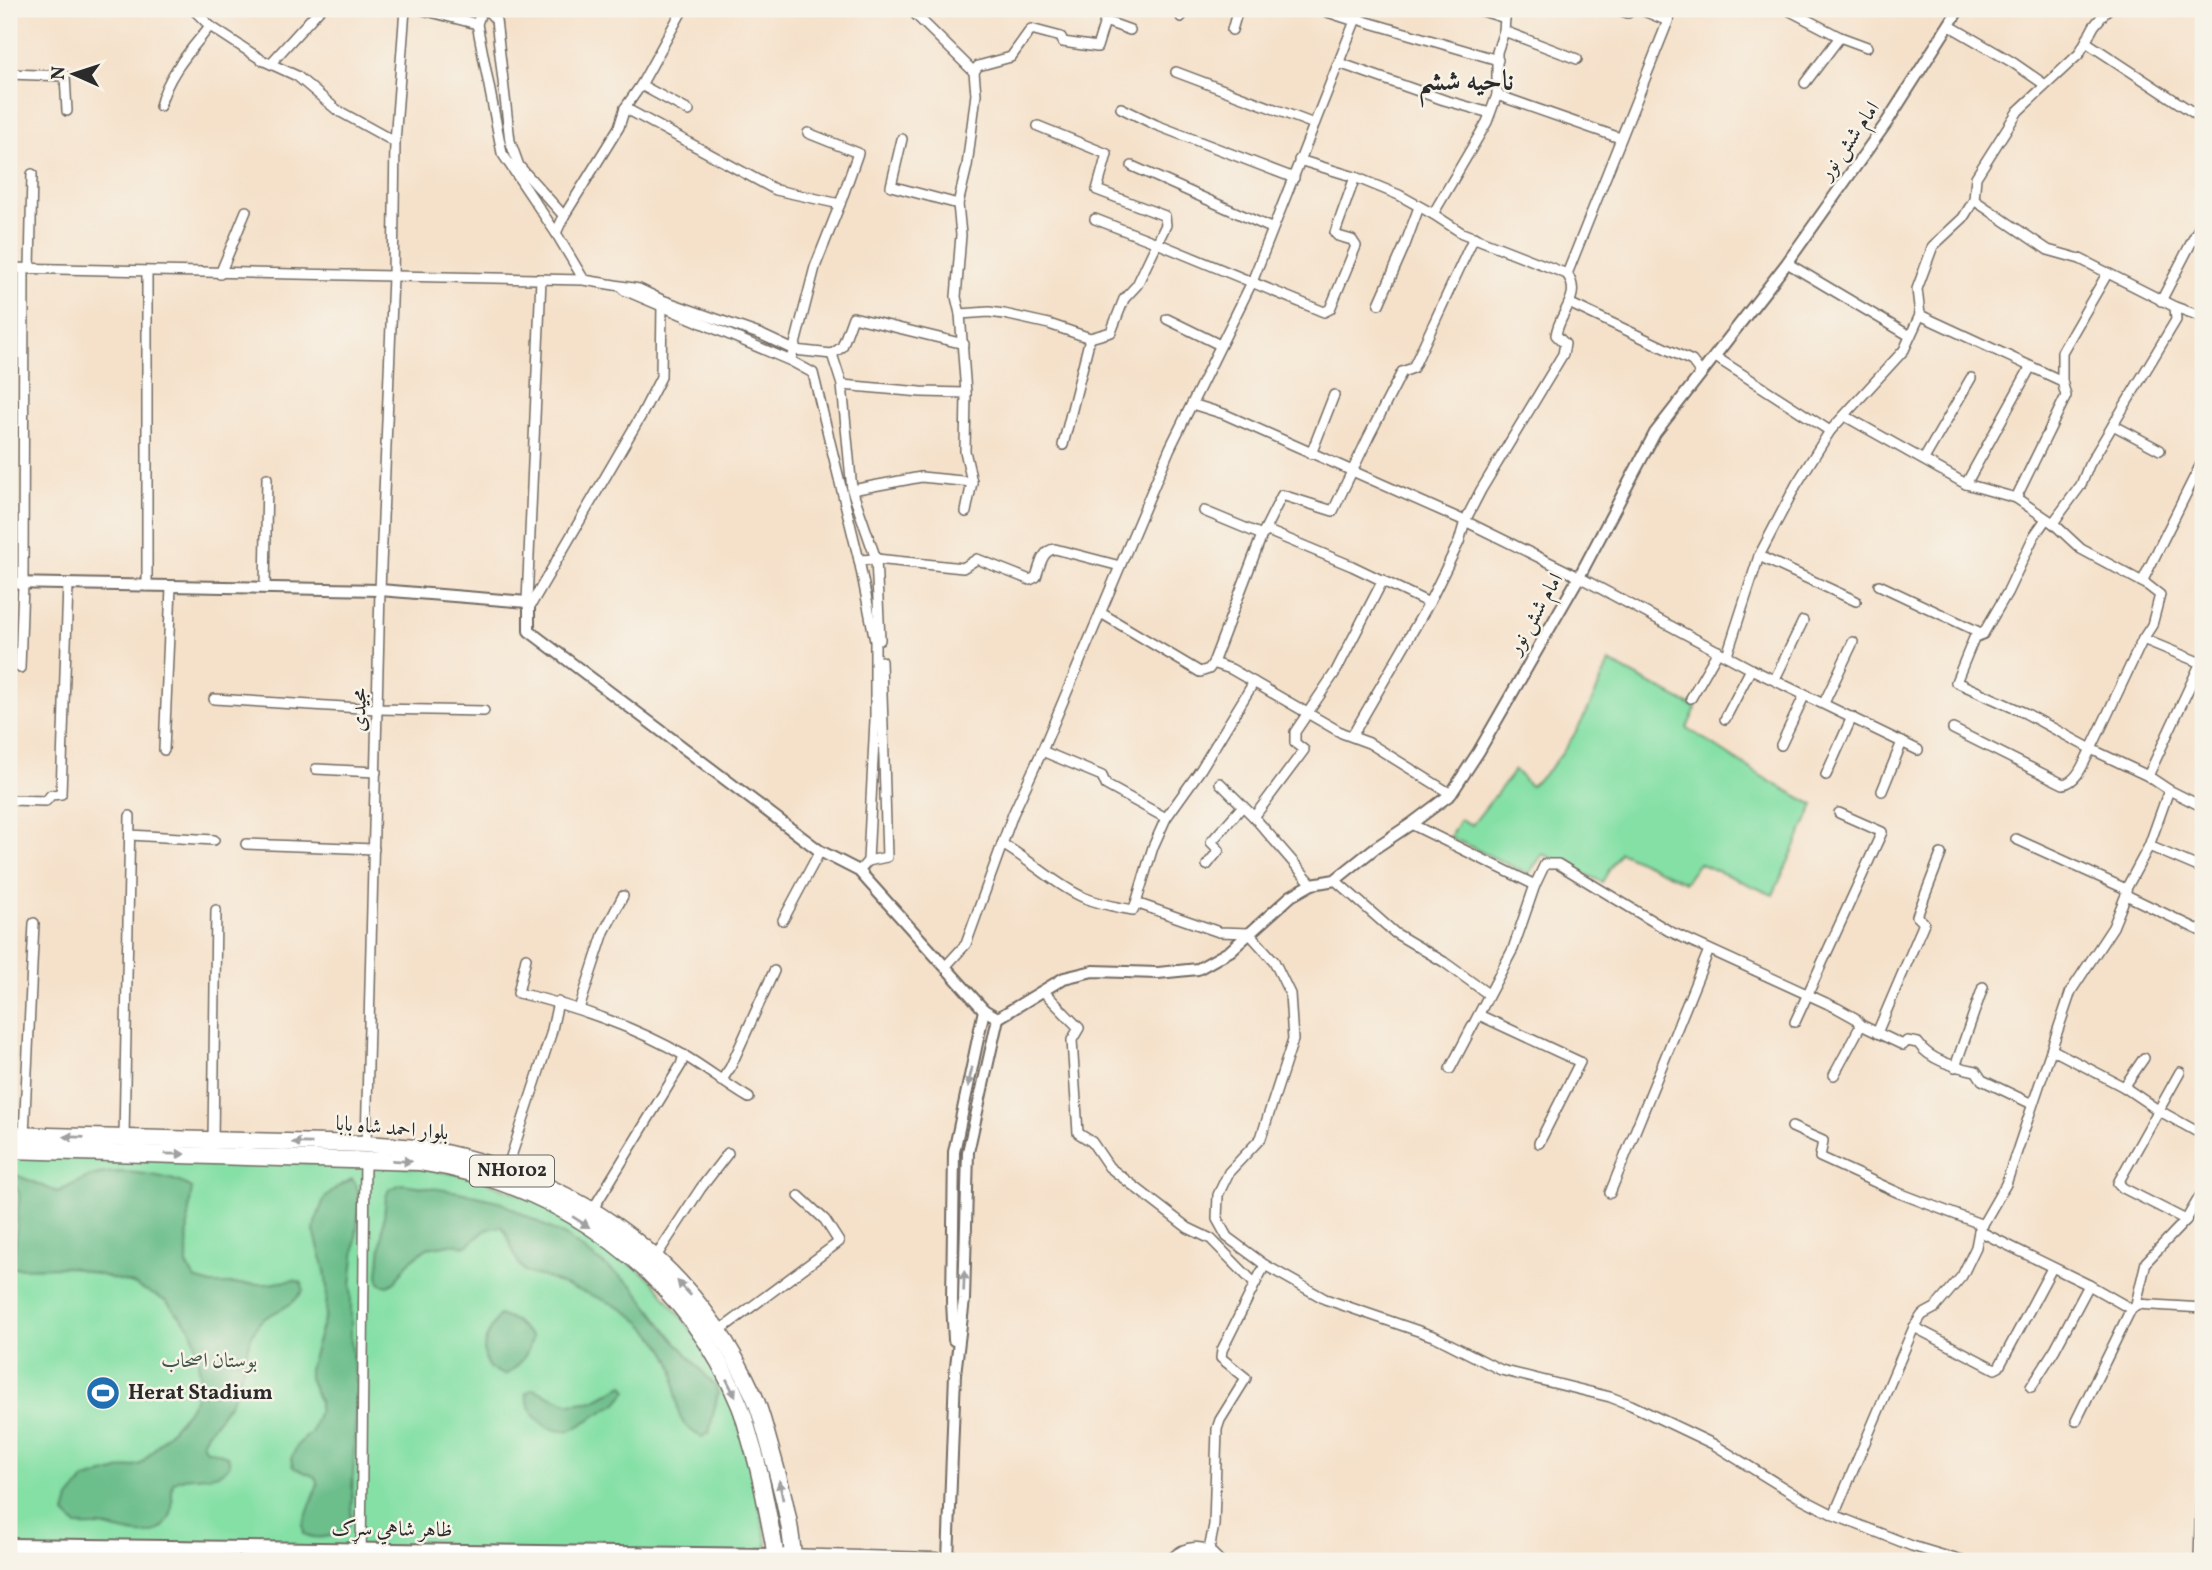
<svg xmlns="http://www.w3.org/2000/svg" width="2212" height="1570" font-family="Vollkorn,Amiri,serif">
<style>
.green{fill:#85e0a6;stroke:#588668;stroke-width:2}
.forest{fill:#6cbe8b;stroke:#4c745b;stroke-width:2}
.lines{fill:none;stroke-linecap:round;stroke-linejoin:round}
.minor-casing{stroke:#726b63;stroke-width:12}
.tertiary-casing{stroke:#726b63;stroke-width:14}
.primary-casing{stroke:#726b63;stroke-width:18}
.trunk-casing{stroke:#726b63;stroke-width:19}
.minor{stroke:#fff;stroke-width:9}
.tertiary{stroke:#fff;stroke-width:10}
.primary{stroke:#fff;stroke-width:14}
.trunk{stroke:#fff;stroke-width:16}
.oneway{fill:#a0a0a0}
.labels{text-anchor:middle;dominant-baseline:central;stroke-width:5;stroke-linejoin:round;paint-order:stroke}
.shield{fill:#f7f3e8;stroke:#686764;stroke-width:2}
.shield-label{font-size:19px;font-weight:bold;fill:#2b2b2b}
.street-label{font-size:21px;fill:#2b2b2b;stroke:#f7f3e8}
.park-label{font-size:21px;fill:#42584a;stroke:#f7f3e8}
.poi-label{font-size:21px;font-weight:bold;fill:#2b2b2b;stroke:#f7f3e8;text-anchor:start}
.district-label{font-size:28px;font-weight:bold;fill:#2b2b2b;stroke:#f7f3e8}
</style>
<rect width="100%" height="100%" fill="#f7f3e8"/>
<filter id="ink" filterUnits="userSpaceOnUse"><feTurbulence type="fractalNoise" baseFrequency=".0143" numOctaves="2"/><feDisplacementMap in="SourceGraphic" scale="14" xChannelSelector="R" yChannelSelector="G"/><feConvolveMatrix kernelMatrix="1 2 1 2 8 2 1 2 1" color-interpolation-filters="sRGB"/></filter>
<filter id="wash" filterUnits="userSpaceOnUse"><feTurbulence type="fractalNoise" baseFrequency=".00686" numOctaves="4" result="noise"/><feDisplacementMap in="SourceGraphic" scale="28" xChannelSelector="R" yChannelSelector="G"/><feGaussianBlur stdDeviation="1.57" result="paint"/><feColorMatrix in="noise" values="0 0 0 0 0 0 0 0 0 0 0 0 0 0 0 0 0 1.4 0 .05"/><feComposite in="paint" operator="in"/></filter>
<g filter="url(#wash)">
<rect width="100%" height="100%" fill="#f5e1ca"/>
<!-- green -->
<g class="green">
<path d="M1609,662l87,46 -9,20 82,53 45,24 -41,90 -74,-32 -14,19 -65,-30 -18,30 -59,-28 -15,20 -78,-37 10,-18 12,6 43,-55 15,16c36,-24 63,-84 79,-124z"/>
<polygon points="9,1156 385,1164 471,1176 548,1205 651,1279 710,1353 734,1405 756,1490 767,1541 767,1561 9,1561"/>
</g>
<!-- forest -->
<g class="forest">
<path d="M9,1172l48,20c14,-5 26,-15 42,-18 24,-5 72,1 93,14l-4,30 -1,47 8,14 16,5h57l26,-4 8,3 1,7c-13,22 -38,22 -46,36 -13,20 -12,45 -22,67 -8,19 -24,31 -33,49l3,7 23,7 2,8c-13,21 -40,6 -57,19 -3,12 2,22 -3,33 -12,30 -44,15 -65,11 -9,-2 -19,0 -28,-1l-12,-12 4,-15 16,-20 56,-15 46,-52 13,-22v-16l-5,-33 -6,-15 -23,-25 -33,-17 -62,-17 -62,1v-8l5,-2 5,-57v-8l-4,-7 -6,-1z"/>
<path d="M352,1179l4,5 4,15 -9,87v56l6,46 -6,132c-6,17 -33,21 -47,14l-1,-9 15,-41 -3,-7 -22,-10 -2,-8 7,-15 13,-11 8,-23v-9l-10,-23v-9l17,-56 1,-26 -2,-16 -11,-40 1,-8 9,-24 13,-12z"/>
<path d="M402,1184l57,8 39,9 67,35 68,50 39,51 43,49 3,7 -9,40 -7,4c-34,-15 -22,-40 -29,-69 -3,-10 -9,-20 -16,-28 -30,-40 -68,-43 -110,-62 -7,-3 -14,-2 -21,-6 -13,-10 -14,-34 -25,-46l-15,4 -19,16 -16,-2 -24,4 -19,15 -13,19 -7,4 -8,-2 -2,-9 8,-78 3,-8z"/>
<path d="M499,1315l16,6 17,16c-2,15 -14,31 -27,38l-15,-6c-13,-20 -2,-36 9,-54z"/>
<path d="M623,1385l4,6 -10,12 -47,28c-24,2 -42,-15 -44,-38l7,-4 37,15 24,-3z"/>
</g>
</g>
<g filter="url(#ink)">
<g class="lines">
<!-- minor casing -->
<g class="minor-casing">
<g id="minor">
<polyline points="193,9 210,26 262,60 297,76 337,110 395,142"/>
<polyline points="419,9 477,24"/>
<polyline points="482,9 477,24 502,153 556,233 584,280"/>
<polyline points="486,9 496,20 510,141 519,166 564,216"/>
<polyline points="916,9 916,15 974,72"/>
<polyline points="1476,9 1505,18"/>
<polyline points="1616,9 1628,13 1632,9"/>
<polyline points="1639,9 1668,21 1670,9"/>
<polyline points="1792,9 1790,11 1840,37 1867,47"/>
<polyline points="90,10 91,9"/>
<polyline points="1181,17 1184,9"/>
<polyline points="1357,19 1498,60"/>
<polyline points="1355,21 1362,9"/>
<polyline points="1950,26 2012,62 2044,84"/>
<polyline points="1232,30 1238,9"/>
<polyline points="1504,31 1577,59"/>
<polyline points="2086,42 2203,119"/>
<polyline points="271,63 320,9"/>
<polyline points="1339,63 1444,100 1490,113"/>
<polyline points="1176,72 1314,124"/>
<polyline points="9,74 65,76 67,111"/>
<polyline points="1805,83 1840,37"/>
<polyline points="641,85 689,111"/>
<polyline points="1497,95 1620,138"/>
<path d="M160,106c8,-32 30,-55 50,-80"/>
<polyline points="625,108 776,190 840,204 858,153 808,133"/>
<polyline points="1121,108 1156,125 1294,178"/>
<polyline points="1038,126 1107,154 1097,190 1165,216 1166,225 1157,243 1324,312 1330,309 1356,246 1352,240 1338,236 1335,233 1355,177"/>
<polyline points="902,139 891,186 958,204"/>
<polyline points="1299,160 1355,177 1399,195 1433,214 1487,122 1497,95 1497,52 1504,31 1505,18 1508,9"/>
<polyline points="1132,166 1271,228"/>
<polyline points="1974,200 2048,250 2080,259 2175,307 2176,320 2089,465 2081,485 2053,523"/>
<polyline points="1433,214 1462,233 1567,274"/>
<polyline points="556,233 564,216 619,127 625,108 641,85 683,9"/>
<polyline points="1787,263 1910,336"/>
<polyline points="9,268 584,280 639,289 662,300 762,335 794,350 832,354 842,347 853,317 964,344"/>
<polyline points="30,269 32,174"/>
<polyline points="220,274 246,211"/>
<polyline points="624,290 791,361 813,373 859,560 875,641 875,720 868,861 859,871"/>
<polyline points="2161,301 2203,220"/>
<polyline points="1379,304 1405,245 1419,207"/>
<polyline points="1571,304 1692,361 1701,373"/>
<polyline points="2175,307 2203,317"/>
<polyline points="960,314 956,297 961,235 958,204 967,166 976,94 974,72 978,66 1011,57 1031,29 1061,37 1063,42 1097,47 1105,21 1130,30"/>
<polyline points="1920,315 2062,381"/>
<polyline points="1167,319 1220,345"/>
<polyline points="832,354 842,385 852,490 876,559 880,640"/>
<polyline points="792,356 815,267 840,204"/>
<polyline points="1714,356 1830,431"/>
<polyline points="842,385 921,392 966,393 965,451 972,482 966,512"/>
<polyline points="966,393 960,314 989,312 1004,314 1049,324 1090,338 1111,332 1124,299 1137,285 1157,243 1095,219"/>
<polyline points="1192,404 1224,414 1465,521 1579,577 1751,669 1918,750"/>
<polyline points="2113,425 2160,450"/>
<polyline points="1063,445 1090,338"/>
<polyline points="1311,454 1334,395"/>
<polyline points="1924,459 1971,378"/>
<polyline points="1966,484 2030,368"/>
<polyline points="852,490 921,477 972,482"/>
<polyline points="2016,498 2066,396 2062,381 2062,352 2107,274"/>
<polyline points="1204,511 1262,535 1268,531 1352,566 1429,603"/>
<polyline points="1759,556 1856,601"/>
<path d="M859,560l17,-1 87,9 14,-9 53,21 6,-3c4,-11 6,-27 19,-28l65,17"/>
<polyline points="2142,582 2203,460"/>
<polyline points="1879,585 1983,634"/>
<polyline points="147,586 147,272"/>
<polyline points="265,588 267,478"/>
<polyline points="527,602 541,279"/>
<polyline points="529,608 642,414 661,377 662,302"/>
<polyline points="1101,613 1200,672 1209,669 1213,663 1231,669 1342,733 1369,743 1451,794"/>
<polyline points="2143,639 2201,663"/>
<polyline points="1727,655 1759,556 1796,485 1830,431 1904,350 1920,315 1917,289 1933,246 1963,218 1974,200 1976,177 2018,111 2079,54 2094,26 2108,9"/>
<polyline points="1213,663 1262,535 1282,495 1333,511 1369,436 1402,372 1413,368 1474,237"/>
<polyline points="20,668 23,583 24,269"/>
<polyline points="1775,679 1803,621"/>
<polyline points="1691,698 1718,651"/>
<polyline points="214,699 377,709 484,711"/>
<polyline points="1824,703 1853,642"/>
<polyline points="1725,719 1751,669"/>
<path d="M1953,729l110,55c15,-2 21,-23 28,-35l-66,-36 -69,-31 18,-44 9,-4 24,-41 27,-57 12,-17"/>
<path d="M1352,736l77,-133 30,-61 6,-21 16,-31 82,-136 2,-10 -9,-9c3,-23 27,-38 11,-61l101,-253"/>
<polyline points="1781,745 1805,694"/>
<polyline points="164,750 171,587"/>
<polyline points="1042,751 1102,776 1106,785 1166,818"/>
<polyline points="316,769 376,772"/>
<polyline points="1826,775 1852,717"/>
<polyline points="2148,776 2203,658"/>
<polyline points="1220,783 1254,817 1312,884"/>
<polyline points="2169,790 2203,807"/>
<polyline points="1882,791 1902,742"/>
<polyline points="9,800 46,801 51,795 61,794 68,585"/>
<polyline points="1254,817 1304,750 1295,743 1295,732 1336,671 1383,580"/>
<path d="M1411,824l124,61 10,-21h13l111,67 168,77 18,10 6,7 42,20 4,-4 11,2c12,18 38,24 58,28l6,9 50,24"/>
<polyline points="130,835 214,840"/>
<polyline points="2016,839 2126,889"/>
<polyline points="246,844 374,849"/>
<path d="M1002,844c27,15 56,43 83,54 15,6 31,9 48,12l3,-7 83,29 30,1 25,28 16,33 3,46 -32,98 -32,34 -11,23 -1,24 10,18 38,28 60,34 111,38 65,33 109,27 21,8 82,39 84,52 37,19 78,31 50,15"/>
<polyline points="2149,846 2203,869"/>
<polyline points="868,861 887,857 881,661"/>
<polyline points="1207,865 1219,850 1211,842 1242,807"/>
<polyline points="1335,880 1395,933 1444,962 1488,994"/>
<polyline points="2126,895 2203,932"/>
<polyline points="1136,903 1153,847 1166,818 1201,769 1254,682"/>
<polyline points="783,920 820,851"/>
<path d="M526,958l-8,35c54,12 120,35 167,63 22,13 42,29 64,42"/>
<polyline points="945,967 966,944 1013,814 1042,751 1170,448 1252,282 1355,21 1318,9"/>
<polyline points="1043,991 1079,1028 1072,1040 1078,1133 1092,1142 1109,1167 1188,1228 1211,1239 1255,1284 1222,1350 1221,1358 1246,1378 1220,1420 1217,1429 1214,1525 1208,1555"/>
<polyline points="579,1009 604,932 623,896"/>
<polyline points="1479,1015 1580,1062 1539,1143"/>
<polyline points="1795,1022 1882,832 1839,813"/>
<polyline points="1877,1033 1924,923 1917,916 1941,854"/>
<polyline points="2053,1050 2124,1087 2158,1110 2203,1135"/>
<polyline points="1955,1067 1983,987"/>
<polyline points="1450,1069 1513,949 1535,885"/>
<polyline points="2180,1072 2118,1183 2123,1188 2186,1220"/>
<polyline points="1834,1075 1861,1025"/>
<polyline points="721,1081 730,1068 774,971"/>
<polyline points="2124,1087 2144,1058"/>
<polyline points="1792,1127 1823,1141 1820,1157 1899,1193 1983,1225"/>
<polyline points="24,1135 34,923"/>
<polyline points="124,1139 130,816"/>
<polyline points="213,1141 216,910"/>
<polyline points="366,1144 380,590 393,277 395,142 405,9"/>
<polyline points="507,1169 551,1034 558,1002"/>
<polyline points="2203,1191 2186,1220 2146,1262 2136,1304 2203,1308"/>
<polyline points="1610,1193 1709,950"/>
<polyline points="593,1209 681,1065 684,1055"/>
<polyline points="1979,1231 2089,1285 2131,1309"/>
<polyline points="655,1258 701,1188 728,1153"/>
<polyline points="1255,1284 1265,1265"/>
<polyline points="1914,1327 1995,1369 1999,1367 2052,1268"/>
<polyline points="719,1331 839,1242 825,1220 799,1196"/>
<polyline points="2031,1387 2055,1349 2089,1285"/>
<polyline points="2076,1421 2131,1309 2136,1305"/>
<polyline points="1834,1515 1914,1327 1922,1315 1935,1308 1962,1276 1976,1247 1979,1231 2006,1184 2071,991 2113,927 2126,895 2126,889 2149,846 2169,790 2148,776 2091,749 2143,639 2152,625 2160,595 2146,584 2081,549 2053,523 2016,498 1966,484 1845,416"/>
<polyline points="52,1561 53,1546"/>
<polyline points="361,1561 365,1159"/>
<polyline points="2199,1561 2201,1493"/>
</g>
</g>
<!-- tertiary casing -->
<g class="tertiary-casing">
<g id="tertiary">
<polyline points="9,583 380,590 527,602 529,608 529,631 820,851 859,871 984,1010 998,1018 1064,978 1093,971 1158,973 1198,969 1230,951 1291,896 1312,884 1335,880 1375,848 1411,824 1451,794 1479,751 1579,577 1655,433 1787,263 1887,122 1959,9"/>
<polyline points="954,1340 952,1301 954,1152 984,1010"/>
<polyline points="948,1561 955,1374 964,1300 968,1152 998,1018"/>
</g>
</g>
<!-- primary casing -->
<g class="primary-casing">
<polyline id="primary" points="9,1546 775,1556"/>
</g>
<!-- trunk casing -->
<g class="trunk-casing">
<g id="trunk">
<path d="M9,1135l357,9c26,2 53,3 79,9 140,31 249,110 309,243 7,16 11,34 16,51 10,35 22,78 23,114"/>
<path d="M9,1150l411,12c140,21 266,111 320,244 6,15 9,31 14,46 7,24 11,48 16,72 2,12 6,25 5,37"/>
<polyline points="785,1557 936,1561"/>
<path d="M1174,1561c12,-13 29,-14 41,0"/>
</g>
</g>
<!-- minor -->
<use href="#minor" class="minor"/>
<!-- tertiary -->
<use href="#tertiary" class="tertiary"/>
<!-- primary -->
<use href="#primary" class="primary"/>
<!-- trunk -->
<use href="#trunk" class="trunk"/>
</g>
<!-- one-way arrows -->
<defs><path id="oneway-solid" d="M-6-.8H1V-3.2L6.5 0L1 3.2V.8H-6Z" transform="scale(1.75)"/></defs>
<g class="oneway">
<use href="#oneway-solid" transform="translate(970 1077) rotate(102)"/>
<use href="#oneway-solid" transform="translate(74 1137) rotate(-178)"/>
<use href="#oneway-solid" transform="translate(302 1143) rotate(-179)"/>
<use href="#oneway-solid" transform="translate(175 1154) rotate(1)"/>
<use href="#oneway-solid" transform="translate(402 1161) rotate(3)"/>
<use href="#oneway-solid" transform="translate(581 1222) rotate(32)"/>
<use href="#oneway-solid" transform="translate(964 1281) rotate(-88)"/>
<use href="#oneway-solid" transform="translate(684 1288) rotate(-133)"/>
<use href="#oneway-solid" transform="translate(731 1388) rotate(63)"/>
<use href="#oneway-solid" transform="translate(781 1490) rotate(-101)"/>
</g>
</g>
<!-- icons -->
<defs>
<g id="stadium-disc" transform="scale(1.75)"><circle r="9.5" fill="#1f6fb2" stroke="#f7f3e8"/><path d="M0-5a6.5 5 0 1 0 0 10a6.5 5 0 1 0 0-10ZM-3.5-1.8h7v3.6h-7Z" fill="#fff"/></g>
</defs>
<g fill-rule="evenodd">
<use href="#stadium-disc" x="103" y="1393"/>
</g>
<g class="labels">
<!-- shield labels -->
<rect class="shield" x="470" y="1155.5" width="84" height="31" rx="5"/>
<g class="shield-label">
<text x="512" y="1171">NH0102</text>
</g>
<!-- street labels -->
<g class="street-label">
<text transform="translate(1850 141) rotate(-55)">امام شش نور</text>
<text transform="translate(1536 614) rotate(-60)">امام شش نور</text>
<text transform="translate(360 710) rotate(-89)">مجیدی</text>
<text transform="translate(392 1129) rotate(5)">بلوار احمد شاه بابا</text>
<text transform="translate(392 1530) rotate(1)">ظاهر شاهي سړک</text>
</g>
<!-- park labels -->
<g class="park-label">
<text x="209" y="1361">بوستان اصحاب</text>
</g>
<!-- poi labels -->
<g class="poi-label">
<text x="128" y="1393">Herat Stadium</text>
</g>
<!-- district labels -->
<g class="district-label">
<text x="1466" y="82">ناحیه ششم</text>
</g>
</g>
<!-- margin -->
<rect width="2212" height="1570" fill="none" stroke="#f7f3e8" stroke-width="35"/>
<!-- north arrow -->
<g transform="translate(74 74) rotate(273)" stroke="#f7f3e8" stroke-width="5" paint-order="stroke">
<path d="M0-5L12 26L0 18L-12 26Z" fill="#2b2b2b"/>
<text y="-10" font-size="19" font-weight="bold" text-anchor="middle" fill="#2b2b2b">N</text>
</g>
</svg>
